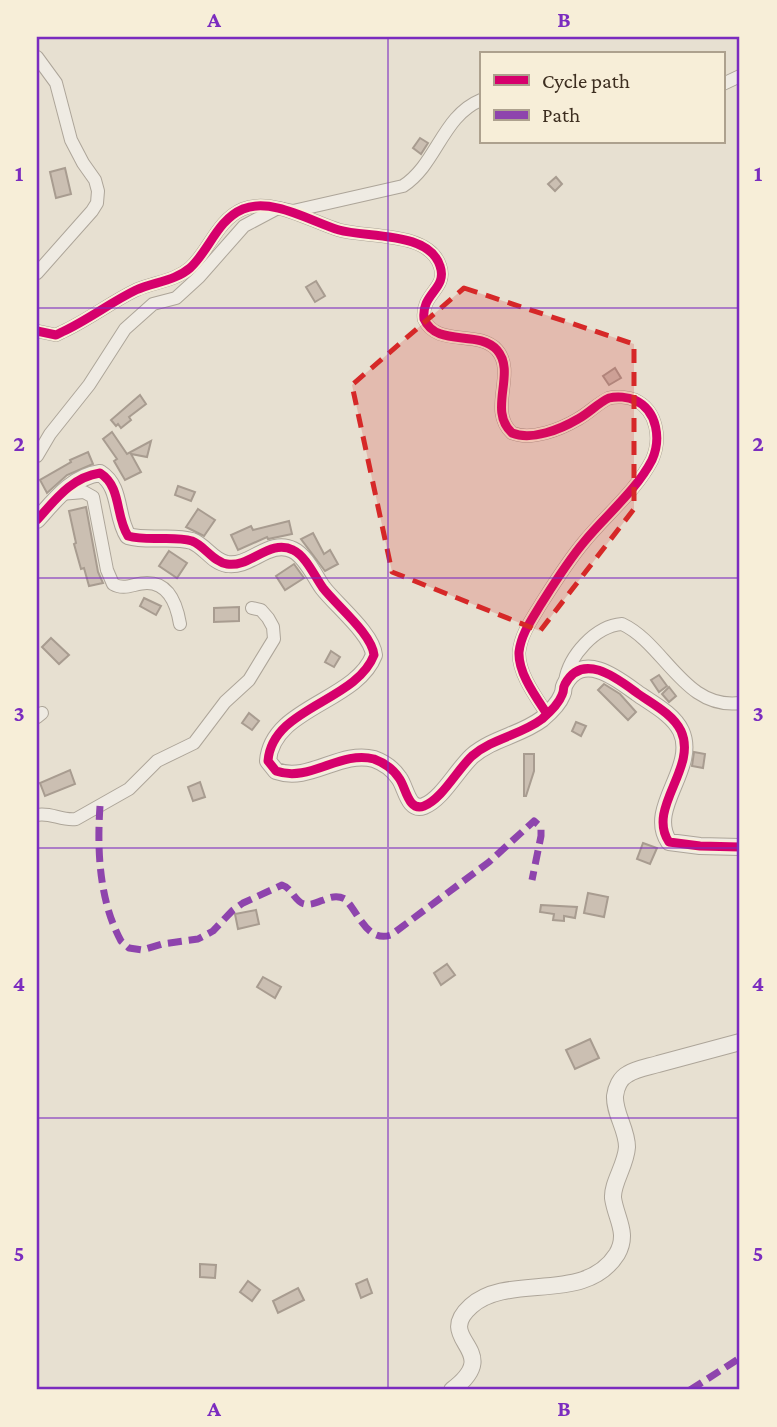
<svg xmlns="http://www.w3.org/2000/svg" width="777" height="1427" font-family="'Crimson Pro',serif">
<style>
.building{fill:#cbbfb2;stroke:#a89c90;stroke-width:2}
.lines{fill:none;stroke-linecap:round;stroke-linejoin:round}
.minor-casing{stroke:#ada599;stroke-width:14}
.tertiary-casing{stroke:#ada599;stroke-width:18}
.minor{stroke:#efebe3;stroke-width:12}
.tertiary{stroke:#efebe3;stroke-width:16}
.quiet{stroke:#8e44ad;stroke-width:7;stroke-dasharray:14 7;stroke-linecap:butt}
.cycleway-casing{stroke:#f7eed8;stroke-width:13}
.cycleway{stroke:#d6006c;stroke-width:9}
.marked{fill:#d62828;fill-opacity:0.2;stroke:#d62828;stroke-width:5;stroke-dasharray:14 9;stroke-linejoin:round}
.grid{fill:none;stroke:#7b2cbf;stroke-width:2;stroke-opacity:0.55}
.neatline{fill:none;stroke:#7b2cbf;stroke-width:2.5}
.grid-label{font-size:23px;text-anchor:middle;font-weight:bold;fill:#7b2cbf}
</style>
<rect width="100%" height="100%" fill="#e7e0d1"/>
<!-- building -->
<g class="building">
<polygon points="420,138 428,143 421,154 413,148"/>
<polygon points="65,168 71,194 56,198 50,172"/>
<polygon points="556,177 562,184 555,191 548,184"/>
<polygon points="316,281 325,296 315,302 306,287"/>
<polygon points="615,368 621,378 609,385 603,376"/>
<polygon points="140,395 146,404 129,417 131,420 121,428 118,424 116,426 111,420"/>
<polygon points="112,432 127,454 151,441 147,457 131,454 141,472 125,480 114,461 117,459 103,439"/>
<polygon points="88,452 93,464 67,475 47,493 40,480 71,462 70,460"/>
<polygon points="178,486 195,492 191,501 175,495"/>
<polygon points="86,507 98,572 103,583 89,586 84,568 81,569 74,544 76,543 69,511"/>
<polygon points="198,509 215,520 204,536 186,527"/>
<polygon points="289,521 292,534 268,539 267,537 238,550 231,535 251,526 253,530"/>
<polygon points="313,533 324,554 330,550 338,564 325,571 301,539"/>
<polygon points="169,551 187,563 177,578 159,566"/>
<polygon points="294,564 304,578 285,590 276,576"/>
<polygon points="144,598 161,606 156,615 140,606"/>
<polygon points="239,607 239,621 214,622 214,608"/>
<polygon points="51,638 69,655 59,664 42,647"/>
<polygon points="331,651 340,657 334,667 325,662"/>
<polygon points="659,675 667,686 659,692 651,680"/>
<polygon points="604,684 620,694 636,712 628,720 598,690"/>
<polygon points="669,687 676,696 669,702 662,694"/>
<polygon points="249,713 259,721 252,730 242,723"/>
<polygon points="576,722 586,726 581,736 572,731"/>
<polygon points="694,752 705,754 703,768 692,766"/>
<polygon points="524,754 534,754 534,771 526,796 524,796"/>
<polygon points="70,770 75,784 45,796 40,783"/>
<polygon points="200,782 205,797 193,801 188,787"/>
<polygon points="643,843 657,848 650,864 637,859"/>
<polygon points="588,893 608,897 604,917 584,913"/>
<polygon points="541,905 577,907 575,918 564,916 564,921 553,920 554,914 540,912"/>
<polygon points="256,910 259,924 238,929 235,914"/>
<polygon points="447,964 455,975 441,985 434,973"/>
<polygon points="263,977 281,987 275,998 257,987"/>
<polygon points="590,1039 599,1058 575,1069 566,1050"/>
<polygon points="200,1264 216,1265 215,1278 200,1277"/>
<polygon points="367,1279 372,1293 361,1298 356,1284"/>
<polygon points="248,1281 260,1290 252,1301 240,1292"/>
<polygon points="298,1288 304,1300 278,1313 273,1301"/>
</g>
<g class="lines">
<!-- minor casing -->
<g class="minor-casing">
<g id="minor">
<polyline points="37,57 56,83 71,140 83,163 95,180 98,191 97,203 92,211 37,273"/>
<polyline points="723,84 740,76"/>
<path d="M37,331l19,4 6,-3c26,-12 49,-30 74,-42 18,-8 39,-9 54,-22 19,-17 27,-48 53,-59 29,-12 69,13 96,21 28,8 90,1 101,36 8,23 -19,27 -16,53 13,29 54,10 73,31 20,23 -10,60 15,83 20,8 49,-4 66,-14 11,-6 20,-16 31,-21 8,-2 19,-1 26,2 23,11 26,40 17,60 -16,31 -47,56 -68,82 -16,19 -29,40 -43,62 -9,15 -20,30 -22,48 -1,21 17,45 28,62"/>
<path d="M37,456l13,-22 39,-49 36,-56 28,-25 23,-6 23,-21 45,-51 34,-18 15,3 110,-25c34,-22 39,-70 78,-86"/>
<path d="M60,494l24,-2 9,5 14,73 6,14c12,7 21,-1 34,-1 23,0 30,23 33,41"/>
<path d="M565,681c4,-25 30,-55 57,-57 43,20 62,86 118,79"/>
<polyline points="37,717 42,713"/>
<path d="M37,815c13,-3 25,6 39,4l53,-30 28,-28 37,-18 31,-41 24,-22 25,-41 -1,-12 -5,-9 -7,-8 -9,-2"/>
</g>
</g>
<!-- tertiary casing -->
<g class="tertiary-casing">
<g id="tertiary">
<path d="M37,520c18,-20 35,-43 63,-47 22,14 15,43 28,63 21,6 44,-1 64,5 13,5 21,21 35,23 23,4 43,-26 66,-14 13,6 22,27 30,38 14,18 49,46 51,67 -18,47 -102,52 -106,106l8,10c34,12 64,-21 98,-12 11,4 19,10 25,19 7,9 9,34 25,28 18,-7 33,-36 48,-50 21,-18 49,-21 70,-37 7,-6 17,-16 20,-24 3,-7 0,-5 3,-11 18,-33 53,-5 72,9 14,10 36,21 44,38 17,37 -35,77 -12,111l31,4 40,1"/>
<path d="M452,1390c54,-41 -20,-49 19,-84 38,-34 114,-1 146,-52 12,-21 -1,-35 -4,-56 -1,-15 13,-33 14,-51 0,-18 -13,-34 -12,-51 1,-8 5,-18 13,-22 8,-5 20,-7 30,-10 27,-7 55,-15 82,-22"/>
</g>
</g>
<!-- minor -->
<use href="#minor" class="minor"/>
<!-- tertiary -->
<use href="#tertiary" class="tertiary"/>
<!-- quiet -->
<g class="quiet">
<path d="M100,806c-3,44 -1,94 21,135l8,7 13,2 20,-6 36,-5 15,-8 20,-21 10,-7 39,-18c10,3 13,17 22,19 14,3 26,-13 41,-5 14,14 22,44 46,36l98,-73 45,-41 7,6v9l-9,44"/>
<polyline points="690,1390 740,1358"/>
</g>
<!-- cycleway casing -->
<g class="cycleway-casing">
<g id="cycleway">
<path d="M37,331l19,4 6,-3c26,-12 49,-30 74,-42 18,-8 39,-9 54,-22 19,-17 27,-48 53,-59 29,-12 69,13 96,21 28,8 90,1 101,36 8,23 -19,27 -16,53 13,29 54,10 73,31 20,23 -10,60 15,83 20,8 49,-4 66,-14 11,-6 20,-16 31,-21 8,-2 19,-1 26,2 23,11 26,40 17,60 -16,31 -47,56 -68,82 -16,19 -29,40 -43,62 -9,15 -20,30 -22,48 -1,21 17,45 28,62"/>
<path d="M37,520c18,-20 35,-43 63,-47 22,14 15,43 28,63 21,6 44,-1 64,5 13,5 21,21 35,23 23,4 43,-26 66,-14 13,6 22,27 30,38 14,18 49,46 51,67 -18,47 -102,52 -106,106l8,10c34,12 64,-21 98,-12 11,4 19,10 25,19 7,9 9,34 25,28 18,-7 33,-36 48,-50 21,-18 49,-21 70,-37 7,-6 17,-16 20,-24 3,-7 0,-5 3,-11 18,-33 53,-5 72,9 14,10 36,21 44,38 17,37 -35,77 -12,111l31,4 40,1"/>
</g>
</g>
<!-- cycleway -->
<use href="#cycleway" class="cycleway"/>
</g>
<!-- marked area -->
<path class="marked" d="M464,288l170,56v165l-94,122 -148,-59 -40,-187z"/>
<!-- grid -->
<path class="grid" d="M388,37v1353M37,308h703M37,578h703M37,848h703M37,1118h703"/>
<!-- border -->
<rect width="777" height="1427" fill="none" stroke="#f7eed8" stroke-width="77"/>
<!-- legend -->
<rect x="480" y="52" width="245" height="91" fill="#f7eed8" stroke="#ada18e" stroke-width="2"/>
<rect x="494" y="75" width="35" height="10" fill="#d6006c" stroke="#ada18e" stroke-width="2"/>
<text x="542" y="88" font-size="21" fill="#3d2e20">Cycle path</text>
<rect x="494" y="110" width="35" height="10" fill="#8e44ad" stroke="#ada18e" stroke-width="2"/>
<text x="542" y="122" font-size="21" fill="#3d2e20">Path</text>
<rect x="38" y="38" width="700" height="1350" class="neatline"/>
<g class="grid-label">
<text x="214" y="27">A</text>
<text x="564" y="27">B</text>
<text x="19" y="181">1</text>
<text x="758" y="181">1</text>
<text x="19" y="451">2</text>
<text x="758" y="451">2</text>
<text x="19" y="721">3</text>
<text x="758" y="721">3</text>
<text x="19" y="991">4</text>
<text x="758" y="991">4</text>
<text x="19" y="1261">5</text>
<text x="758" y="1261">5</text>
<text x="214" y="1416">A</text>
<text x="564" y="1416">B</text>
</g>
</svg>
